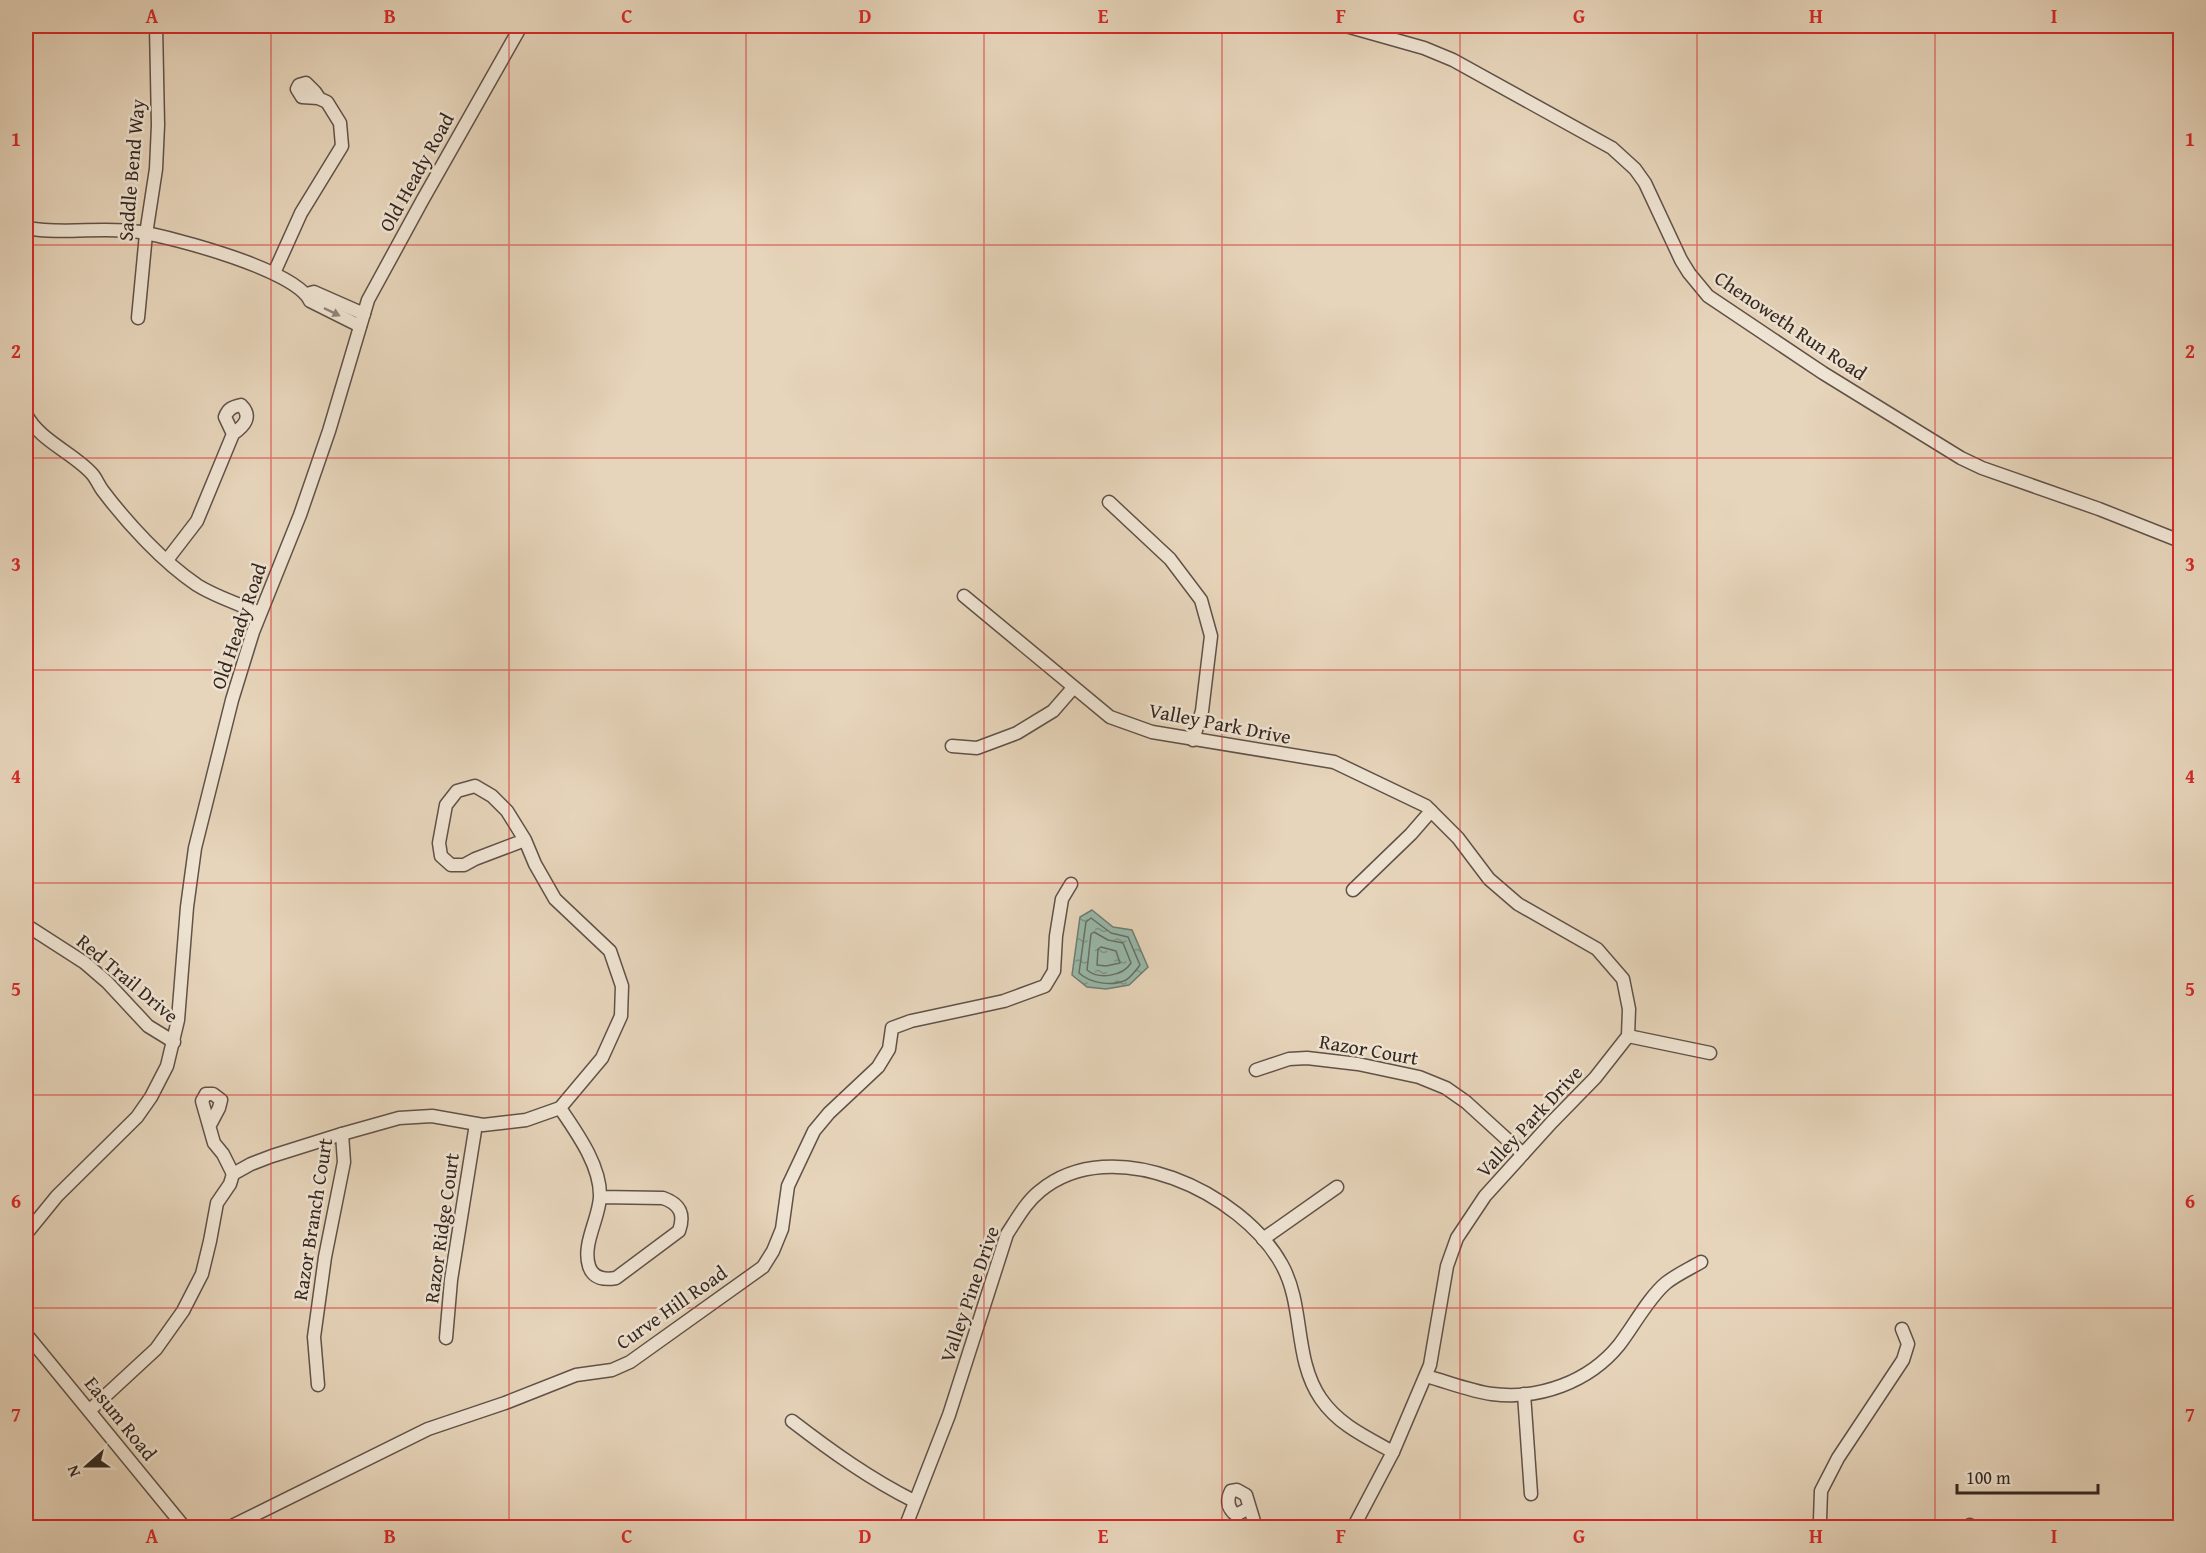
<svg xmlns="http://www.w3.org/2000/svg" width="2206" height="1553" font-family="'Gentium Book Plus',serif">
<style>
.water{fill:url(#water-ripples);stroke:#707e73;stroke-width:1.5}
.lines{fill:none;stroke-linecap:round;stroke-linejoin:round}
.shore{stroke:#667066;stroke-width:1.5}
.minor-casing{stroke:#605248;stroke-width:15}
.minor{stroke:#efe4d3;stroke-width:12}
.oneway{fill:#91857a}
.grid{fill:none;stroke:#d62828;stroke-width:1.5;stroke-opacity:0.55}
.labels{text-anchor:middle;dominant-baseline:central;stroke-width:5;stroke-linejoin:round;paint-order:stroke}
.street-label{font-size:20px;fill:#332621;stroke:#efe4d3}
.neatline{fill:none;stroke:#d62828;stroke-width:2}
.grid-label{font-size:20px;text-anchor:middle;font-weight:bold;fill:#d62828}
</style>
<defs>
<pattern id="water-ripples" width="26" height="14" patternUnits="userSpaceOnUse" patternTransform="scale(1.5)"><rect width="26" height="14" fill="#98b9aa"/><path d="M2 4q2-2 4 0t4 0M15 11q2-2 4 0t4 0" fill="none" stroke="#7d968a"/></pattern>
</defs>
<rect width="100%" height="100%" fill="#e7d5bb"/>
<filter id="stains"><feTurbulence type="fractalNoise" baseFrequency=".00333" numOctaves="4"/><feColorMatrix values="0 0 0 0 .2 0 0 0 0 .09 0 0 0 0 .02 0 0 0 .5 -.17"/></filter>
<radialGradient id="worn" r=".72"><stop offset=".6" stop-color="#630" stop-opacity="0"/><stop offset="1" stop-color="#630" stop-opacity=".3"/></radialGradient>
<!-- water -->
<polygon class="water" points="1092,910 1113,927 1132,930 1148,967 1129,985 1106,989 1087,987 1072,975 1080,917"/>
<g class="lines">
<!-- shore -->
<g class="shore">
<path d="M1091,918l20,15 17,4 12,28c-3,4 -9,12 -14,15 -14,7 -36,3 -47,-7l7,-51z"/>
<path d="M1094,932l14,8 15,3 8,20c-8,13 -32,17 -44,7l4,-36z"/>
<polygon points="1101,947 1116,951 1120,963 1106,966 1097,965 1098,949"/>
</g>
<!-- minor casing -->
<g class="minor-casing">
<g id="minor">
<polyline points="1346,26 1424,48 1453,60 1612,148 1635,169 1645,183 1681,260 1689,273 1708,296 1823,373 1961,458 1982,468 2099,509 2180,541"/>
<path d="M26,228c39,7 77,-2 114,4 35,6 156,38 170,69l50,25"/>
<polyline points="274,273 301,213 342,146 340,123 327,102 318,98 302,97 297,89 299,85 306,83 315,92 319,98"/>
<polyline points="307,294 314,292 364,314"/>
<polyline points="138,318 146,234 156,169 158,125 156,26"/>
<path d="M26,414c12,26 51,41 67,61 4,5 6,11 10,16 25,33 60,71 94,94 19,12 42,19 63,28"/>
<polyline points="1109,502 1170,559 1201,600 1211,636 1202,711 1193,740"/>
<path d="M167,560l30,-39 36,-87c11,-8 20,-17 8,-29 -9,2 -13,4 -16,12l8,17"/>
<polyline points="964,596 1110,717 1152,732 1334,762 1426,806 1458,838 1489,879 1518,904 1597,949 1623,979 1629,1009 1628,1036 1595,1078 1552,1122 1485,1196 1457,1238 1447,1266 1430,1365 1393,1452 1353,1528"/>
<polyline points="952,746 977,748 1017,733 1053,711 1073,688"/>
<polyline points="1353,890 1411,834 1431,811"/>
<polyline points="26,925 85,963 107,982 148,1026 174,1042"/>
<polyline points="1628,1036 1710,1053"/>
<polyline points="1256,1070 1289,1059 1307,1058 1358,1064 1419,1077 1446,1088 1466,1102 1523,1154"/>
<path d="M560,1108c17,25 41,58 40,89 -1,22 -18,47 -11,69 4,13 16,14 27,12l63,-47c6,-17 1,-27 -16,-33l-63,-1"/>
<polyline points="210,1125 219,1108 221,1100 213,1094 206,1094 202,1101 214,1143 223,1154 233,1174"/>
<polyline points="26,1234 57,1196 137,1117 151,1097 167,1066 178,1020 187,907 195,848 232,700 253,632 300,515 329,431 368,300 422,201 521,26"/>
<polyline points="1263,1239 1337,1187"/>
<polyline points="26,1334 185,1528"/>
<polyline points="446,1338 451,1280 476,1124"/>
<path d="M1426,1376c22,6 44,15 66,18 47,6 97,-12 127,-49 14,-18 30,-48 47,-62 10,-8 23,-14 35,-21"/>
<polyline points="318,1385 314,1337 325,1257 344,1162 342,1134"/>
<polyline points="1524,1394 1531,1494"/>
<polyline points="90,1410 156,1349 183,1311 202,1274 210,1241 217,1203 230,1184 233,1174 251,1164 272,1156 342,1134 399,1118 432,1116 483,1125 526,1120 560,1108 602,1058 621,1016 622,986 610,951 555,899 535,864 525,840 507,811 492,796 475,786 457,791 446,805 439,843 441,856 451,865 464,865 475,859 525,840"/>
<path d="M792,1421c39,30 78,58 122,80"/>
<path d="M1249,1508l-13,7c-8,-6 -10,-14 -5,-24l6,-1 9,5 10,33"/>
<polyline points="429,1527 429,1528"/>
<polyline points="228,1528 428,1429 505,1403 576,1375 612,1370 630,1362 763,1267 773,1251 782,1229 788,1186 814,1131 829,1113 878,1067 889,1049 892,1028 911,1021 1004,1001 1045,986 1054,971 1056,936 1062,899 1071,884"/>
<path d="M905,1528l44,-113 58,-181c10,-15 19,-32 33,-43 72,-60 202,1 242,74 23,42 11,93 39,134 18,26 45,38 72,53"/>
<polyline points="1822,1528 1820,1520 1821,1491 1838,1458 1903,1360 1908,1344 1902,1329"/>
<polyline points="1969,1528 1970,1525"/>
</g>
</g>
<!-- minor -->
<use href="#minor" class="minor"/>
</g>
<!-- one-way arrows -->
<defs><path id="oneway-solid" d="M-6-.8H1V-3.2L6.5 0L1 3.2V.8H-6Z" transform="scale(1.5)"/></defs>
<use class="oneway" href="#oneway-solid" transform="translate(332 312) rotate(26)"/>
<!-- grid -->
<path class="grid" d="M271,26v1502M509,26v1502M746,26v1502M984,26v1502M1222,26v1502M1460,26v1502M1697,26v1502M1935,26v1502M26,245h2154M26,458h2154M26,670h2154M26,883h2154M26,1095h2154M26,1308h2154"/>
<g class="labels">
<!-- street labels -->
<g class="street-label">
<text transform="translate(131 170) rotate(-85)">Saddle Bend Way</text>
<text transform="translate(416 172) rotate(-61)">Old Heady Road</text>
<text transform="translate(1791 325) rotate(34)">Chenoweth Run Road</text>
<text transform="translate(238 626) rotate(-71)">Old Heady Road</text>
<text transform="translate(1220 723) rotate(11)">Valley Park Drive</text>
<text transform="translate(128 978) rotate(40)">Red Trail Drive</text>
<text transform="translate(1369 1049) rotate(10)">Razor Court</text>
<text transform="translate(1529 1121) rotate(-47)">Valley Park Drive</text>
<text transform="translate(312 1219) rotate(-81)">Razor Branch Court</text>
<text transform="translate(441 1228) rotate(-82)">Razor Ridge Court</text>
<text transform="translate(969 1294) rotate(-71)">Valley Pine Drive</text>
<text transform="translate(671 1307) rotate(-35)">Curve Hill Road</text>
<text transform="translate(121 1418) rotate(51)">Easum Road</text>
</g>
</g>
<!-- margin -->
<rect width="2206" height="1553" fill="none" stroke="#e7d5bb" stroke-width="66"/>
<!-- north arrow -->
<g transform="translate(87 1466) rotate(249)" stroke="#efe4d3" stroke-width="4.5" paint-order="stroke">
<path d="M0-4.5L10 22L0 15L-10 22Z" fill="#332621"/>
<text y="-9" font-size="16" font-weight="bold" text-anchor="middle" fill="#332621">N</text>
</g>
<!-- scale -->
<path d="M1957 1484v9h141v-9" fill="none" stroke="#332621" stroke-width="3"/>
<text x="1966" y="1484" font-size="18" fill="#332621" stroke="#efe4d3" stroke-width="4.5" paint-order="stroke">100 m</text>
<rect x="33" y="33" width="2140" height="1487" class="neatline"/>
<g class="grid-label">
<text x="152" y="23">A</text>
<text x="390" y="23">B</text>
<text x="627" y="23">C</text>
<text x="865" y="23">D</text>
<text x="1103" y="23">E</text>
<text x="1341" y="23">F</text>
<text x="1579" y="23">G</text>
<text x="1816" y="23">H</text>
<text x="2054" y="23">I</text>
<text x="16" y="146">1</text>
<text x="2190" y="146">1</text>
<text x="16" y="358">2</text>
<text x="2190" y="358">2</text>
<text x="16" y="571">3</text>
<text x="2190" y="571">3</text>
<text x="16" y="783">4</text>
<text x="2190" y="783">4</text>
<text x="16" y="996">5</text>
<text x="2190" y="996">5</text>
<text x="16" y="1208">6</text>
<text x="2190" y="1208">6</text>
<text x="16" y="1421">7</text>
<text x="2190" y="1421">7</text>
<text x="152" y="1543">A</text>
<text x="390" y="1543">B</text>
<text x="627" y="1543">C</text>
<text x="865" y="1543">D</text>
<text x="1103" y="1543">E</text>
<text x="1341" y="1543">F</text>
<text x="1579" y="1543">G</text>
<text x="1816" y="1543">H</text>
<text x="2054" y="1543">I</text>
</g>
<rect width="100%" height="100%" filter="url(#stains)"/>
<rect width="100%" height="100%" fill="url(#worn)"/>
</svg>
